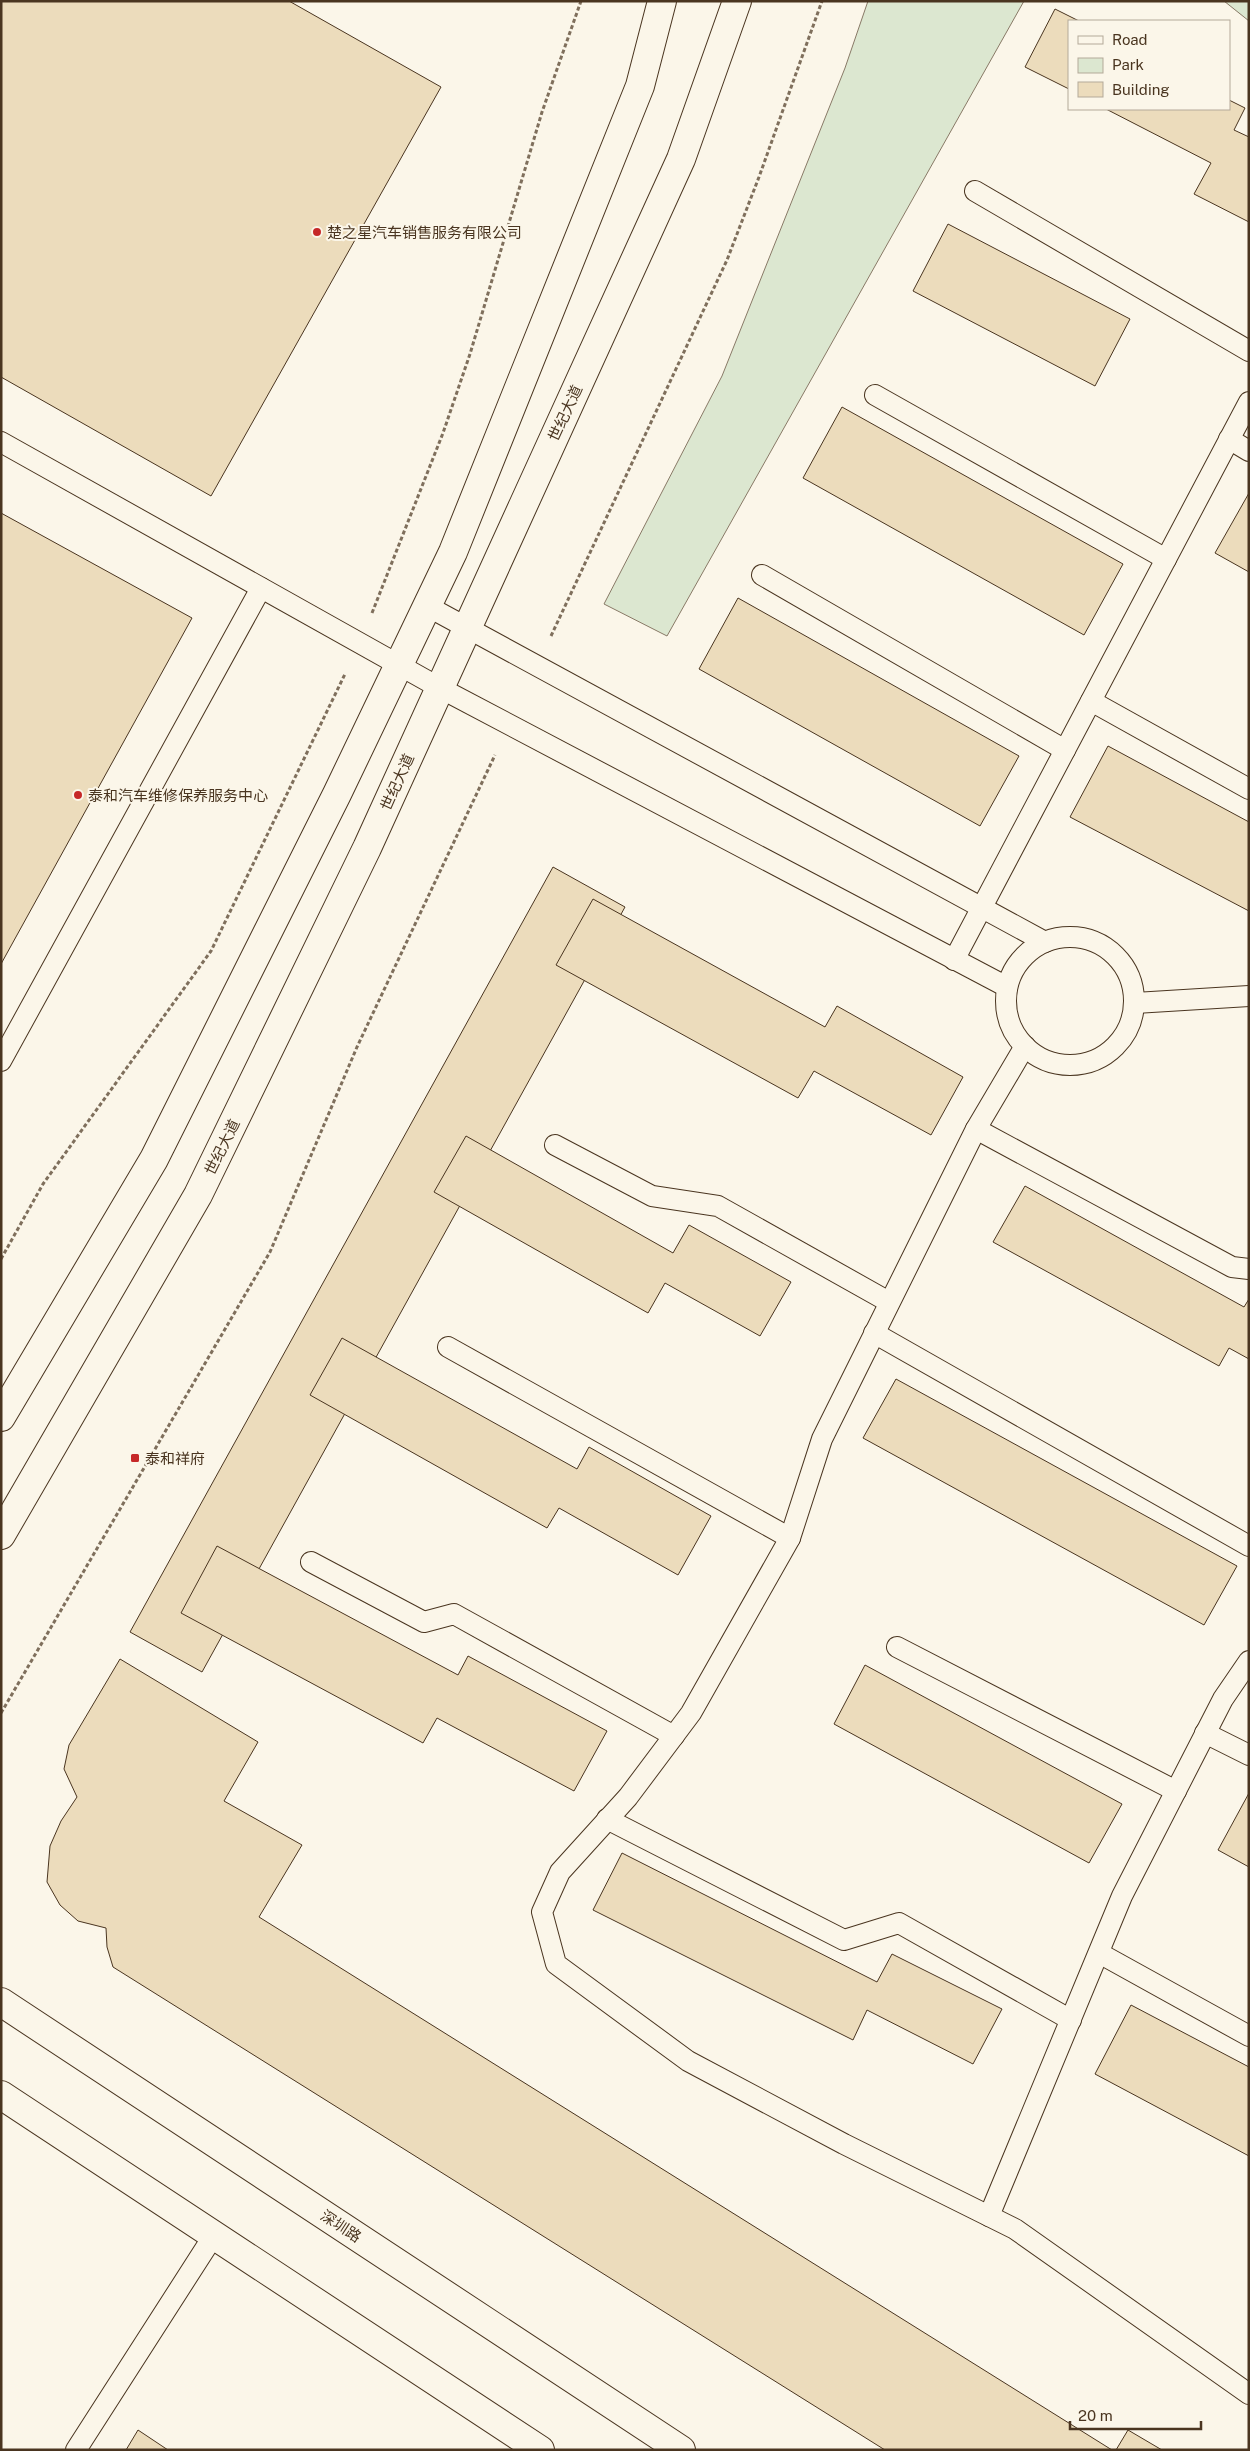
<svg xmlns="http://www.w3.org/2000/svg" width="1250" height="2451" font-family="'Public Sans','Noto Sans SC',sans-serif">
<style>
.green{fill:#dce7d0;stroke:#887966}
.building{fill:#ecdcbc;stroke:#4a3520}
.lines{fill:none;stroke-linecap:round;stroke-linejoin:round}
.service-casing{stroke:#4a3520;stroke-width:22}
.tertiary-casing{stroke:#4a3520;stroke-width:30}
.path{stroke:#7f6f5c;stroke-width:3;stroke-dasharray:4 2.5;stroke-linecap:butt}
.service{stroke:#fbf6e9;stroke-width:20}
.tertiary{stroke:#fbf6e9;stroke-width:28}
.poi-dot{fill:#c62828;stroke:#fbf6e9;stroke-width:2}
.labels{text-anchor:middle;dominant-baseline:central;stroke-width:4;stroke-linejoin:round;paint-order:stroke}
.poi-label{font-size:15px;fill:#4a3520;stroke:#fbf6e9;text-anchor:start}
.street-label{font-size:15px;fill:#4a3520;stroke:#fbf6e9}
</style>
<rect width="100%" height="100%" fill="#fbf6e9"/>
<!-- green -->
<g class="green">
<polygon points="868,1 1024,1 667,636 604,604 722,376 845,68"/>
<polygon points="1224,1 1249,1 1249,21"/>
</g>
<!-- building -->
<g class="building">
<polygon points="1,1 289,1 441,87 211,496 1,377"/>
<polygon points="1055,9 1079,21 1069,21 1069,89 1025,67"/>
<polygon points="1229,100 1245,108 1234,130 1249,137 1249,222 1194,194 1211,163 1106,109 1229,109"/>
<polygon points="948,224 1130,319 1095,386 913,291"/>
<polygon points="842,407 1123,564 1084,635 803,478"/>
<polygon points="1249,493 1249,572 1215,553"/>
<polygon points="1,513 192,618 1,964"/>
<polygon points="738,598 1019,756 980,826 699,669"/>
<polygon points="1108,746 1249,822 1249,911 1070,817"/>
<polygon points="553,867 625,907 202,1672 130,1632"/>
<polygon points="593,899 825,1027 837,1006 963,1077 931,1135 814,1071 798,1098 556,965"/>
<polygon points="466,1136 673,1253 689,1225 791,1282 760,1336 665,1283 648,1313 434,1192"/>
<polygon points="1025,1186 1244,1307 1249,1299 1249,1359 1229,1348 1219,1366 993,1242"/>
<polygon points="342,1338 577,1469 589,1447 711,1516 678,1575 559,1508 547,1528 310,1395"/>
<polygon points="896,1379 1237,1566 1204,1625 863,1438"/>
<polygon points="217,1546 458,1675 468,1656 607,1731 574,1791 437,1718 423,1743 181,1613"/>
<polygon points="120,1659 258,1742 224,1801 302,1845 259,1917 1112,2450 885,2450 113,1967 107,1947 106,1928 78,1921 60,1905 47,1882 50,1846 61,1821 77,1797 64,1769 69,1745"/>
<polygon points="865,1665 1122,1804 1089,1863 834,1724"/>
<polygon points="1249,1793 1249,1867 1218,1850"/>
<polygon points="622,1853 877,1982 892,1954 1002,2009 973,2064 867,2010 853,2040 593,1910"/>
<polygon points="1131,2005 1249,2067 1249,2156 1095,2074"/>
<polygon points="138,2430 168,2450 126,2450"/>
<polygon points="1128,2430 1162,2450 1116,2450"/>
</g>
<g class="lines">
<!-- service casing -->
<g class="service-casing">
<g id="service">
<polyline points="975,191 1249,351"/>
<polyline points="875,395 1166,559"/>
<polyline points="1229,439 1249,451"/>
<polyline points="1,442 440,688 1007,987"/>
<polyline points="762,575 1065,750"/>
<polyline points="427,606 1045,942"/>
<polyline points="1091,701 1249,789"/>
<circle cx="1070" cy="1001" r="64"/>
<polyline points="954,960 1249,402"/>
<polyline points="1135,1003 1249,996"/>
<polyline points="1025,1046 976,1129 822,1439 790,1538 691,1713 628,1797 560,1872 542,1912 556,1964 688,2061 844,2144 1015,2229 1249,2394"/>
<polyline points="1,1061 261,588"/>
<polyline points="976,1129 1232,1267 1249,1269"/>
<polyline points="555,1145 652,1196 718,1206 889,1302"/>
<polyline points="874,1333 1249,1546"/>
<polyline points="448,1347 790,1538"/>
<polyline points="311,1562 424,1622 454,1614 674,1736"/>
<polyline points="897,1647 1176,1791"/>
<polyline points="1205,1733 1249,1755"/>
<polyline points="607,1819 844,1940 899,1923 1071,2020"/>
<polyline points="1099,1953 1249,2036"/>
<polyline points="989,2216 1122,1896 1223,1699 1249,1661"/>
<polyline points="76,2450 214,2235"/>
</g>
</g>
<!-- tertiary casing -->
<g class="tertiary-casing">
<g id="tertiary">
<polyline points="1,1417 154,1159 337,794 453,552 640,86 662,1"/>
<polyline points="1,1535 198,1195 367,848 681,159 737,1"/>
<polyline points="1,2002 681,2450"/>
<polyline points="1,2095 540,2450"/>
</g>
</g>
<!-- path -->
<g class="path">
<polyline points="372,613 443,433 470,354 542,112 581,1"/>
<polyline points="551,636 727,260 759,177 822,1"/>
<polyline points="1,1259 43,1184 211,951 345,674"/>
<polyline points="1,1713 270,1252 357,1047 495,755"/>
</g>
<!-- service -->
<use href="#service" class="service"/>
<!-- tertiary -->
<use href="#tertiary" class="tertiary"/>
</g>
<!-- markers -->
<g class="poi-dot">
<circle cx="317" cy="232" r="5"/>
<circle cx="78" cy="795" r="5"/>
<rect x="130" y="1453" width="10" height="10" rx="2.5"/>
</g>
<g class="labels">
<!-- poi labels -->
<g class="poi-label">
<text x="327" y="232">楚之星汽车销售服务有限公司</text>
<text x="88" y="795">泰和汽车维修保养服务中心</text>
<text x="145" y="1458">泰和祥府</text>
</g>
<!-- street labels -->
<g class="street-label">
<text transform="translate(565 413) rotate(-65)">世纪大道</text>
<text transform="translate(397 782) rotate(-66)">世纪大道</text>
<text transform="translate(222 1147) rotate(-64)">世纪大道</text>
<text transform="translate(341 2226) rotate(33)">深圳路</text>
</g>
</g>
<!-- border -->
<rect width="1250" height="2451" fill="none" stroke="#4a3520" stroke-width="5"/>
<!-- legend -->
<rect x="1068" y="20" width="162" height="90" fill="#fbf6e9" stroke="#b4a999"/>
<rect x="1078" y="36" width="25" height="8" fill="#fbf6e9" stroke="#b4a999"/>
<text x="1112" y="45" font-size="15" fill="#4a3520">Road</text>
<rect x="1078" y="58" width="25" height="15" fill="#dce7d0" stroke="#b4a999"/>
<text x="1112" y="70" font-size="15" fill="#4a3520">Park</text>
<rect x="1078" y="82" width="25" height="15" fill="#ecdcbc" stroke="#b4a999"/>
<text x="1112" y="95" font-size="15" fill="#4a3520">Building</text>
<!-- scale -->
<path d="M1070 2421v8h131v-8" fill="none" stroke="#4a3520" stroke-width="2.5"/>
<text x="1078" y="2421" font-size="15" fill="#4a3520" stroke="#fbf6e9" stroke-width="4" paint-order="stroke">20 m</text>
</svg>
